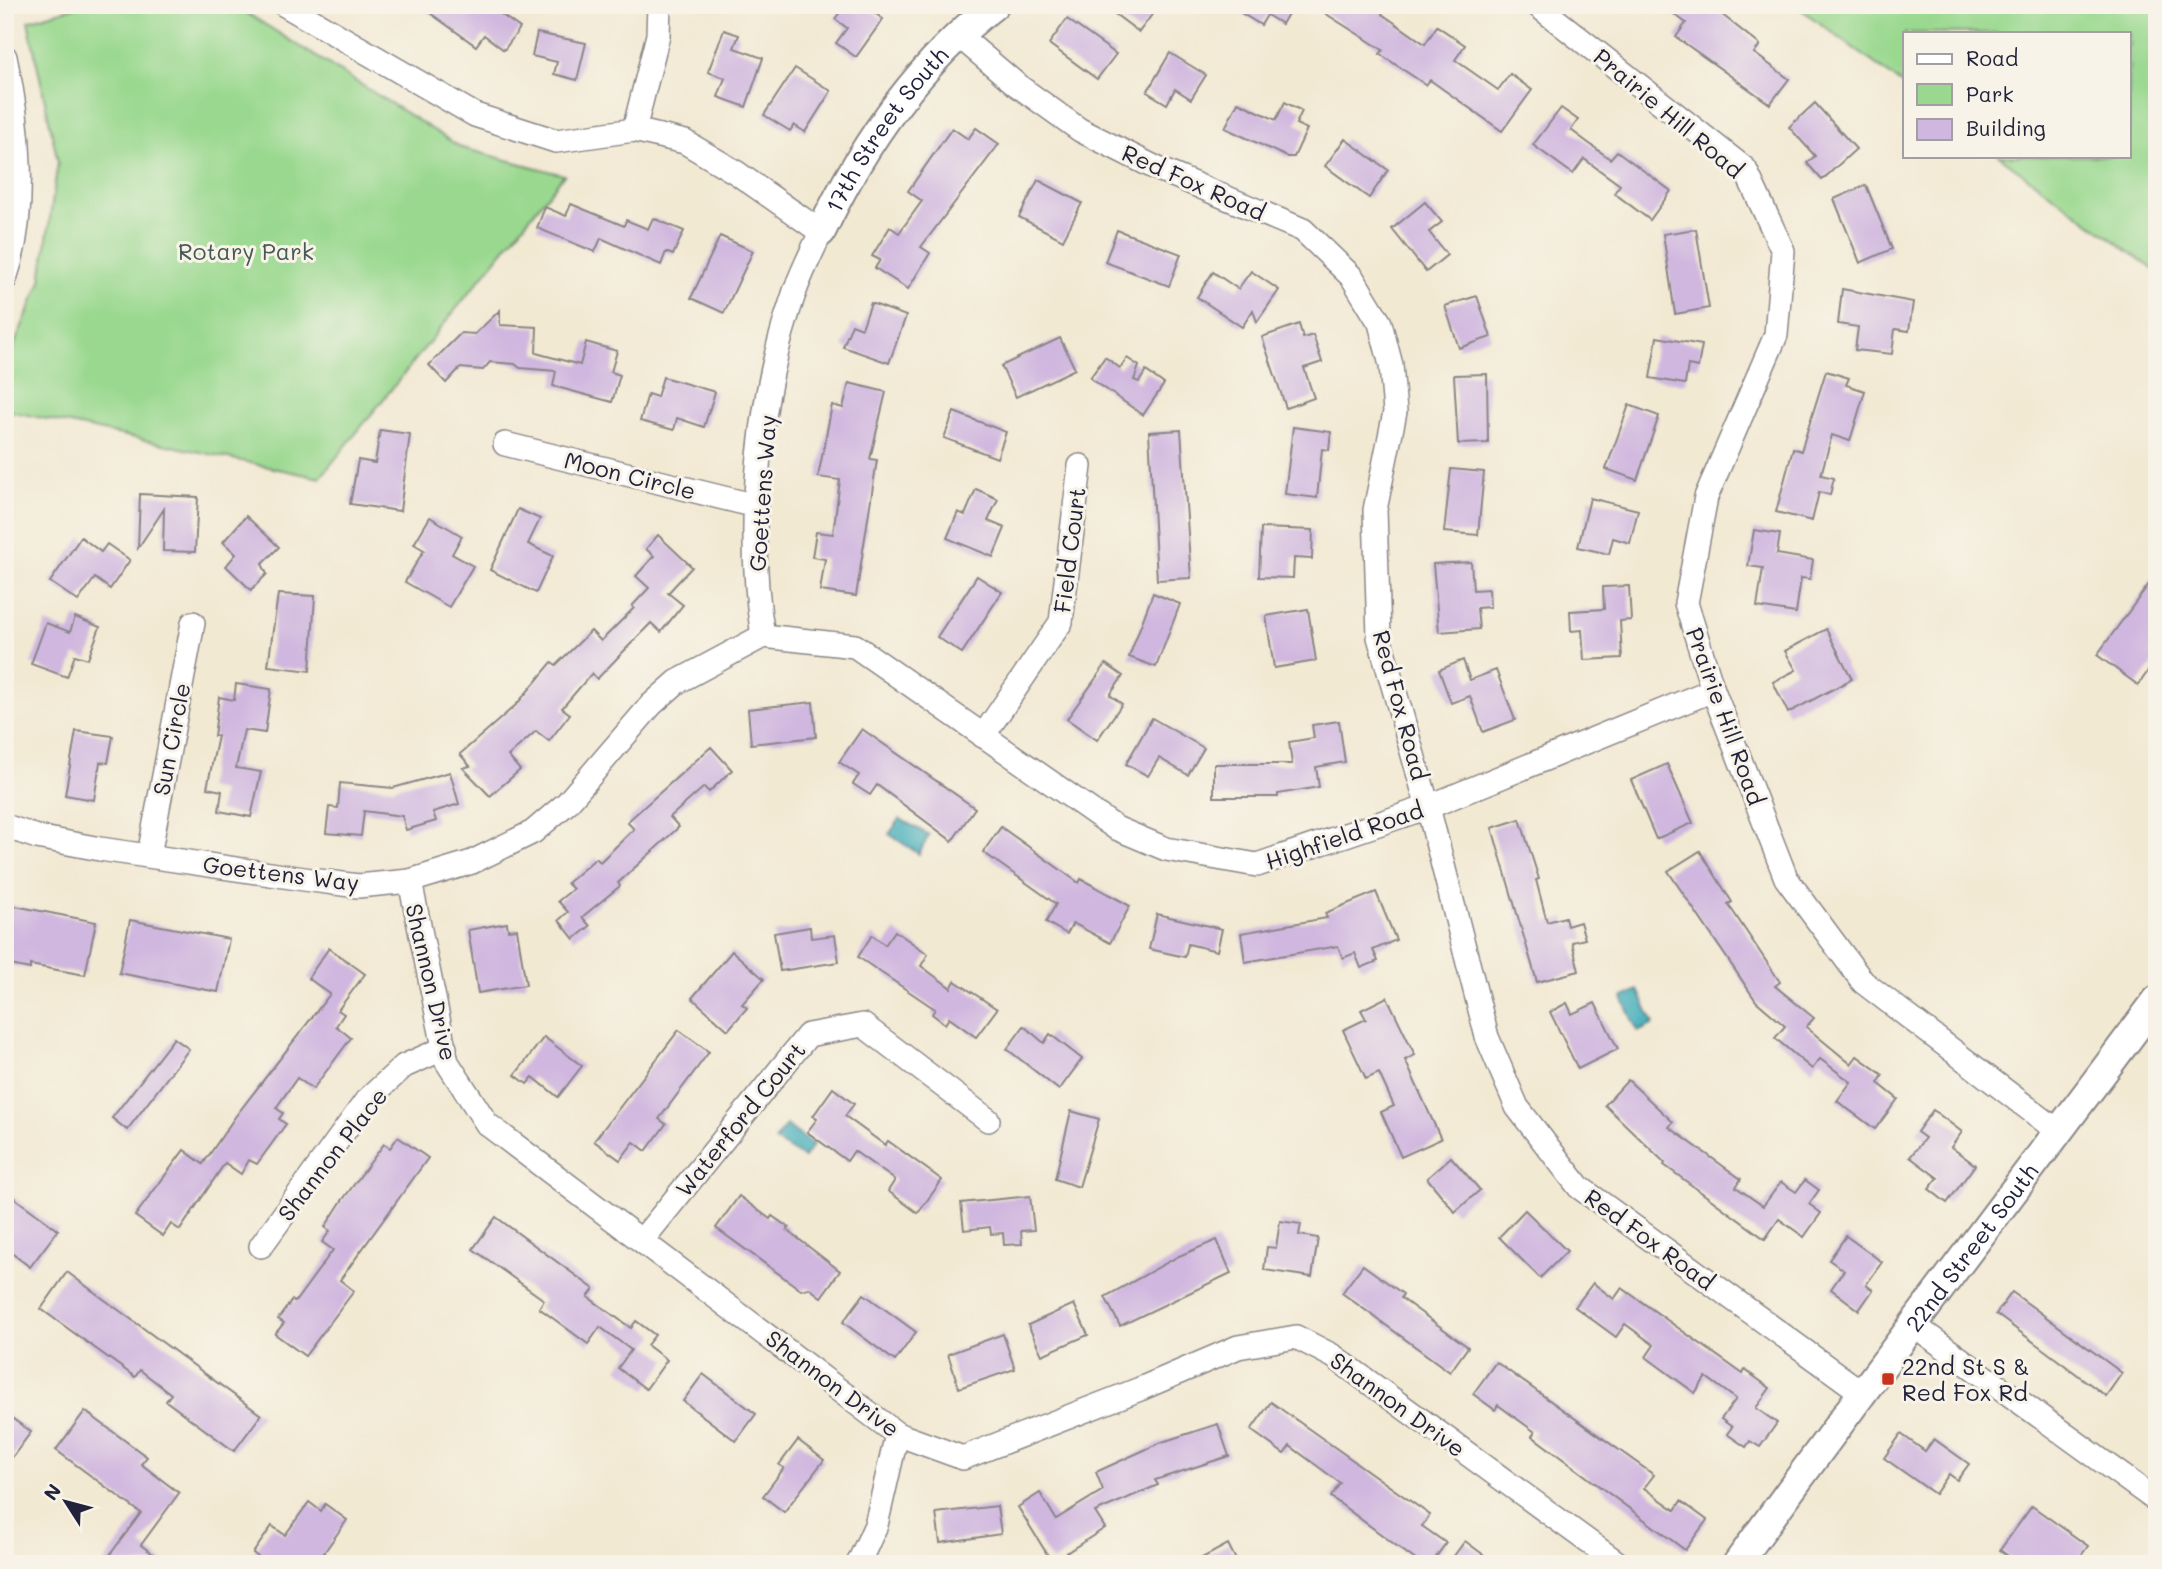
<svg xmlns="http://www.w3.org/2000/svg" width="2162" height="1569" font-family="Mali,sans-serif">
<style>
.green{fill:#99d88e;stroke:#5e7d64;stroke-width:2}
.water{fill:#3aaab8;stroke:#2e667a;stroke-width:2}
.building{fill:#d0b7df}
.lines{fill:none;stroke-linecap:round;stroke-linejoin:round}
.minor-casing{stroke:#8a8687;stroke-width:26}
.tertiary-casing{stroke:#8a8687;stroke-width:32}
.minor{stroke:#fff;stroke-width:23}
.tertiary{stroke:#fff;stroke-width:28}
.poi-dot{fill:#c8321e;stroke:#f7f3e8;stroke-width:2.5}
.labels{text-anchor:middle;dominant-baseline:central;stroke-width:6;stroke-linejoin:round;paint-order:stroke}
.street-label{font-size:23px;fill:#22223b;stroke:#f7f3e8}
.park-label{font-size:23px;fill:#465954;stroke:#f7f3e8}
.poi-label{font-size:23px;fill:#22223b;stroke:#f7f3e8;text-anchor:start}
</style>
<rect width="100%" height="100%" fill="#f7f3e8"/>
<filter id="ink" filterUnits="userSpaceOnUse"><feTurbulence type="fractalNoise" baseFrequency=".0143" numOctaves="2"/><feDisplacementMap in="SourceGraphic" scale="14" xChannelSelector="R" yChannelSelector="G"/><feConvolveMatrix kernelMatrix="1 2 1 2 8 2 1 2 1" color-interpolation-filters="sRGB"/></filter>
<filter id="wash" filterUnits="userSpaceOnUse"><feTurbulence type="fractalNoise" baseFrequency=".00686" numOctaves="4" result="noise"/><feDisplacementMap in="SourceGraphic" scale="28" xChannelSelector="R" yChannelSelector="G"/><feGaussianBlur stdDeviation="1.57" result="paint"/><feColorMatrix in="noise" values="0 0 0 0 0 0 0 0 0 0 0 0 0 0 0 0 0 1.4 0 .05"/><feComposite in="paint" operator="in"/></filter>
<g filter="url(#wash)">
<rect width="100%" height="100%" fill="#f2e9d3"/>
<!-- green -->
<g class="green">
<polygon points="82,5 234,5 462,148 564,175 320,478 5,410 5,367 41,281 58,162 28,21"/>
<polygon points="1795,5 2157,5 2157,272 1999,156 2129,156 2129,33 1905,33 1905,86"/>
</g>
<!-- water -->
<g class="water">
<polygon points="900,819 929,835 919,854 889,834"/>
<polygon points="1638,990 1654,1024 1638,1032 1622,998"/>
<polygon points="786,1125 813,1145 804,1158 775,1141"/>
</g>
<g id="blocks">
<!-- building -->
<g class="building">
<polygon points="419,5 488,5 520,28 504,50 484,35 476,46"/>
<polygon points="845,5 863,5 883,19 856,57 836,43 847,28 835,19"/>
<polygon points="1103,5 1159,5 1139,32"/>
<polygon points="1228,5 1293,5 1282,24 1267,15 1261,25"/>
<polygon points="1312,5 1388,5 1382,14 1425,44 1437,26 1465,45 1455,60 1498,90 1510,74 1532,90 1502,131 1430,80 1426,85 1380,54 1383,50"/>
<polygon points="1662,5 1710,5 1760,45 1754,53 1789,79 1770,104 1676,37 1686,23"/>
<polygon points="1067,19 1116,54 1097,79 1049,44"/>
<polygon points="724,30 739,35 734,48 763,58 746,107 718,97 725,78 708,72"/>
<polygon points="537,33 586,43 577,80 554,74 557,62 532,56"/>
<polygon points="1170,53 1206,75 1191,99 1175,89 1167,104 1147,92"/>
<polygon points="795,68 831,91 805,132 794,125 790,131 764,115"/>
<polygon points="1238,102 1276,120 1285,102 1302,111 1296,124 1307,129 1294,157 1287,157 1225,128"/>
<polygon points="1815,103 1856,149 1822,180 1807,163 1815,156 1789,127"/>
<polygon points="1561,108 1578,120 1571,130 1610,159 1617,151 1671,191 1650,220 1614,193 1620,185 1584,159 1573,174 1533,145"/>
<polygon points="952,128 968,139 976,128 999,144 921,247 930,253 908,289 875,268 880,260 872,256 890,227 899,233 922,201 908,191"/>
<polygon points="1345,139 1388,170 1369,198 1325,166"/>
<polygon points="1038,180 1082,203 1063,240 1019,217"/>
<polygon points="1866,185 1892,249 1860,263 1834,199"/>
<polygon points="1425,202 1442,222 1429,232 1447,255 1426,272 1392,229"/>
<polygon points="571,204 624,226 626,220 648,229 653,218 684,231 673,255 666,252 661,265 601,238 595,252 537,228 545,207 566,216"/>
<polygon points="1696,229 1709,308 1675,314 1663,234"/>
<polygon points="1117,230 1181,254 1169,286 1105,262"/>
<polygon points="720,236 753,251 724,313 691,298"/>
<polygon points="1251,271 1279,290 1257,322 1253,310 1242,327 1197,297 1213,272 1238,289"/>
<polygon points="1842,289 1913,302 1909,331 1895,329 1892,354 1855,350 1858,327 1838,324"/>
<polygon points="1477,296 1491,337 1459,348 1445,306"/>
<polygon points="871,303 906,316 889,363 843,347 852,324 862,328"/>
<polygon points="500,310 500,325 537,327 536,353 580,365 586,342 617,351 611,372 620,375 612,402 553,386 556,371 520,368 515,364 490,362 483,370 460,368 446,383 429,365 461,333 475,334"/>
<polygon points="1299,324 1303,338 1313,335 1322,362 1304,368 1314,398 1286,408 1262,337"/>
<polygon points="1657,337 1702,345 1698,367 1688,365 1685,384 1650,378"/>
<polygon points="1060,338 1075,369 1016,397 1001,366"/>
<polygon points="1105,357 1120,368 1127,358 1139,366 1134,380 1139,382 1146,371 1164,384 1143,415 1090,378"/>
<polygon points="1826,371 1849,378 1846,385 1865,391 1850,441 1832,435 1821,475 1834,478 1830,495 1819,492 1812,521 1776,512 1793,448 1801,451"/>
<polygon points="1487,374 1488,443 1458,444 1454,375"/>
<polygon points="663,377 715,392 704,427 677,418 674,430 640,421 648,394 657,397"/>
<polygon points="849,383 886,392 870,459 877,460 856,596 820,591 825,559 812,557 816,532 833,534 840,480 818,477 832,405 843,408"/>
<polygon points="1629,405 1659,416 1637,480 1606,469"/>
<polygon points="954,412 1006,432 997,458 944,438"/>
<polygon points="1293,427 1331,432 1329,450 1322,449 1317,498 1285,494"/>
<polygon points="380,430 410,434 400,511 350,504 358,460 375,463"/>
<polygon points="1181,430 1191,578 1157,580 1149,432"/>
<polygon points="1451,469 1484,472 1478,535 1444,532"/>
<polygon points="976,489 998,499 988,521 1005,528 993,557 947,538 958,512 965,515"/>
<polygon points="140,494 198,497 195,552 163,551 164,509 138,548"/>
<polygon points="1590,498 1638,510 1630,543 1613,538 1609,554 1578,547"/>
<polygon points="518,509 540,519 528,544 553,556 536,593 490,570"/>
<polygon points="246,516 279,547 262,564 267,574 251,590 226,566 236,554 223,542"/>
<polygon points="430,517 462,536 452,554 473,566 449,607 405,582 424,550 414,544"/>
<polygon points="1261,528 1313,530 1312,559 1294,558 1293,578 1259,577"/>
<polygon points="1754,530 1780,534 1777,554 1813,560 1810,579 1801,578 1796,613 1757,607 1763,568 1748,566"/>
<polygon points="658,535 692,567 668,593 683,605 661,632 651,623 597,679 592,673 562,708 570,714 549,741 536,731 508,756 520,770 490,796 463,768 470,766 460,754 517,704 552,662 556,665 591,631 601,641 634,608 632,606 649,588 636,576 654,556 646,549"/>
<polygon points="81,537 101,552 107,544 130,560 110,589 95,578 78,601 50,582"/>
<polygon points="1471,562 1473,590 1489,589 1490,607 1477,608 1479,629 1439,632 1433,564"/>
<polygon points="2157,573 2157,659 2138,685 2097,655"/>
<polygon points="977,576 1002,592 962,653 937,637"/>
<polygon points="1629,586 1631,620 1620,621 1622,658 1584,660 1582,630 1571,631 1570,611 1604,609 1603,587"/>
<polygon points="1153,593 1180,604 1156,667 1129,657"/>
<polygon points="278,594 315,596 310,671 268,666"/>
<polygon points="1308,609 1316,661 1274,668 1266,616"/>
<polygon points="75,617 100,627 88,659 75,655 67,677 31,664 46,623 70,632"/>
<polygon points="1826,629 1852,679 1788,713 1773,682 1796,670 1785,651"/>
<polygon points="1463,660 1470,680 1496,670 1515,720 1483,732 1470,696 1451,703 1439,670"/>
<polygon points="1106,664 1123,676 1110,695 1122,704 1097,740 1067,719"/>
<polygon points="236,684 271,689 265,733 244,730 236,768 261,772 251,817 219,811 222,791 207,788 218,736 214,736 219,697 234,700"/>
<polygon points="813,702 816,737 751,744 748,709"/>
<polygon points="1152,718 1204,748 1188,775 1159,758 1148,776 1126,764"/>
<polygon points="1339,721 1345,762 1316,767 1319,787 1278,794 1278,797 1214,797 1214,764 1292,764 1289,742 1314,738 1312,725"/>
<polygon points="862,729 975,808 952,841 877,785 870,795 853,784 859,775 839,762"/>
<polygon points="76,731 113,736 108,763 100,762 94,800 65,795"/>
<polygon points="711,747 732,770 709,792 704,787 670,817 679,827 618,883 620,886 582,917 590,926 574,939 559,920 568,912 558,901 573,889 567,883 596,858 600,862 634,829 627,822"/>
<polygon points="1667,764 1693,823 1656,839 1631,780"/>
<polygon points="450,772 459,804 433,812 436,821 406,830 402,816 364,811 361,836 326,833 329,807 338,808 340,783 393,788"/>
<polygon points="1520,819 1539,879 1536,880 1547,922 1565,917 1567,926 1580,922 1585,939 1572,942 1579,971 1537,982 1492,828"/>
<polygon points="1001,827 1079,883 1081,879 1130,906 1110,943 1073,923 1067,934 1046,922 1056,904 983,852"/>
<polygon points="1700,851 1732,902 1728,904 1780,982 1775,986 1814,1018 1806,1027 1851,1064 1857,1056 1883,1075 1878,1083 1898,1099 1875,1129 1837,1101 1851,1082 1820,1059 1812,1069 1775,1038 1785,1026 1756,1001 1668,871"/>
<polygon points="1376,892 1396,940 1373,950 1378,961 1361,968 1355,953 1343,958 1338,946 1245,962 1241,933 1327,918 1325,913"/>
<polygon points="5,904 96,922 85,975 30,965 30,969 5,964"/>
<polygon points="1157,914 1222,929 1217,951 1188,944 1185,957 1149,949"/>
<polygon points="130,920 229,939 218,992 119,973"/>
<polygon points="507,923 508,930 517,929 526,985 478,993 468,930"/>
<polygon points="810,927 811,938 835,935 839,962 780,971 774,933"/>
<polygon points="895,931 928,954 921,966 951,988 955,981 997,1009 976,1037 949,1018 945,1024 932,1014 935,1009 858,957 872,935 885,945"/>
<polygon points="329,948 365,974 338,1010 344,1014 336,1026 351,1038 313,1089 297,1078 276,1108 283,1113 279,1119 286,1124 257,1164 249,1160 241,1174 225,1163 180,1230 171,1224 163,1236 135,1216 184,1150 203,1164 235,1117 330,994 308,978"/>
<polygon points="732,951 764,979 742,1004 747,1008 728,1030 692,998"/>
<polygon points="1387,997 1415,1055 1405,1060 1441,1139 1401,1157 1381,1112 1394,1106 1379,1073 1366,1079 1343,1030 1366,1019 1361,1010"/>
<polygon points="1567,1003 1572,1014 1595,1003 1618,1049 1578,1069 1550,1012"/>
<polygon points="1024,1026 1044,1043 1050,1034 1082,1059 1059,1090 1007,1049"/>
<polygon points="679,1030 709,1052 659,1119 666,1124 646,1151 634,1142 620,1160 594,1141"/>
<polygon points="544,1037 582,1066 558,1097 533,1077 527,1084 515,1075"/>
<polygon points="174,1038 189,1049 127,1130 112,1118"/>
<polygon points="1628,1080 1673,1122 1669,1127 1741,1179 1736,1187 1763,1206 1781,1182 1796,1192 1805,1180 1819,1190 1809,1204 1821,1213 1804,1237 1779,1219 1765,1239 1664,1165 1665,1163 1605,1105"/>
<polygon points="833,1088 854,1104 845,1116 885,1145 888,1141 942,1180 918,1213 888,1191 895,1180 854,1151 847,1161 807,1132 817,1119 813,1116"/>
<polygon points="1933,1110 1962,1132 1951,1147 1975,1165 1947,1203 1929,1189 1938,1178 1910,1157 1925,1138 1917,1132"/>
<polygon points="1071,1111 1099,1119 1079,1187 1055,1179"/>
<polygon points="398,1137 428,1158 340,1280 354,1291 305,1356 275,1334 284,1323 278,1319 292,1300 295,1302 333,1250 322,1242 330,1231 325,1227 341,1202 384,1144 390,1148"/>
<polygon points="1451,1157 1480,1190 1455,1212 1427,1178"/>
<polygon points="5,1191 58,1230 30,1267 5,1248"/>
<polygon points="739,1196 770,1219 772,1216 789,1228 787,1230 840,1271 821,1297 809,1288 801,1290 716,1228"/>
<polygon points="1030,1196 1034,1230 1021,1231 1022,1244 1004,1245 1003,1233 991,1234 990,1227 964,1230 961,1203"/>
<polygon points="1525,1210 1567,1251 1540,1278 1499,1237"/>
<polygon points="496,1217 594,1289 588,1297 631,1328 636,1321 655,1335 647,1345 667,1360 646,1389 618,1368 631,1350 600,1327 588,1344 539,1308 544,1300 473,1249"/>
<polygon points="1280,1221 1301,1224 1299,1235 1318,1238 1312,1277 1264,1270 1267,1247 1276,1248"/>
<polygon points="1846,1236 1882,1262 1866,1285 1873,1290 1859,1310 1831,1289 1844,1270 1829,1260"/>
<polygon points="1217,1240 1231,1273 1120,1326 1105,1297 1179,1256"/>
<polygon points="1363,1265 1403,1294 1401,1298 1468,1347 1450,1372 1342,1293"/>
<polygon points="67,1272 261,1415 234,1451 166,1401 171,1394 140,1370 135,1377 41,1309"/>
<polygon points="1593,1283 1614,1299 1622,1288 1743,1374 1745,1370 1770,1388 1756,1408 1777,1423 1760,1447 1750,1441 1746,1447 1727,1434 1732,1427 1721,1419 1736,1399 1706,1377 1695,1393 1646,1357 1654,1345 1625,1324 1616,1337 1575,1307"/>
<polygon points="2012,1292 2122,1373 2106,1396 1996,1314"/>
<polygon points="864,1294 916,1332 895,1361 843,1322"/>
<polygon points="1074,1304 1088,1335 1042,1355 1028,1325"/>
<polygon points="1003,1334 1015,1369 959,1388 948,1354"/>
<polygon points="1496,1362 1654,1475 1644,1488 1675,1510 1681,1501 1707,1520 1685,1550 1532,1436 1535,1432 1498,1405 1495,1410 1473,1394"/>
<polygon points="703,1374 756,1414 736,1441 683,1401"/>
<polygon points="1271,1402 1430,1515 1422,1526 1446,1543 1431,1564 1421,1564 1331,1497 1340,1483 1320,1468 1290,1446 1284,1454 1251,1430"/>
<polygon points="85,1411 147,1457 141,1464 179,1493 141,1545 166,1564 103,1564 141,1513 56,1450"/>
<polygon points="5,1413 31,1432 5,1467"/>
<polygon points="1218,1424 1229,1456 1155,1480 1158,1485 1095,1512 1105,1528 1052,1562 1018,1507 1040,1493 1056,1519 1103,1490 1096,1472 1162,1442"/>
<polygon points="1901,1434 1925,1451 1934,1439 1969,1464 1957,1480 1949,1474 1935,1494 1884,1458"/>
<polygon points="798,1440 824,1460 784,1512 763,1496 784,1468 779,1465"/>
<polygon points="309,1502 321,1511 325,1504 347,1520 316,1564 267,1564 253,1553 272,1526 285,1535"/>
<polygon points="997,1506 1001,1534 940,1543 936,1513"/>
<polygon points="2032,1506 2088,1546 2075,1564 2019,1564 2000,1550"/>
<polygon points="1465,1541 1496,1564 1448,1564"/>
<polygon points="1228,1544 1238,1564 1191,1564"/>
</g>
</g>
</g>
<g filter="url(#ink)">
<use href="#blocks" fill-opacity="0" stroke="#8a8687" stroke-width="2"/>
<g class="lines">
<!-- minor casing -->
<g class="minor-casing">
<g id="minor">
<path d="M285,5l190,110 81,26 78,-11 51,12 52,31 84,59c-9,20 -19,39 -26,59 -37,105 -50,237 -32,345"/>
<polyline points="1537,5 1745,169 1783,251 1776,335 1706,497 1686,603 1713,690 1786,878 1863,982 2059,1132"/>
<polyline points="957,34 1017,85 1080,130 1156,168 1303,230 1352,277 1380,323 1391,365 1395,412 1375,510 1379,637 1428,807 1487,1037 1517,1107 1579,1187 1861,1392"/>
<path d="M5,57c15,67 23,156 0,222"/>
<polyline points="634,130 658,35 659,5"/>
<polyline points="505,444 756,506"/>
<polyline points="763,636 855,646 1116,828 1166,849 1257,865 1428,807 1713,690"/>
<polyline points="983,736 1061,622 1080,466"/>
<polyline points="5,826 37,837 100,849 304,879 358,886 410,881 472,862 533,832 567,803 651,705 677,682 763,636"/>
<polyline points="149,855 193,623"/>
<polyline points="410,881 447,1062 487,1124 897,1434 963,1458 1140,1389 1238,1347 1296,1337 1333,1356 1619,1564"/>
<polyline points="643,1239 808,1035 863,1025 988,1120"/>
<polyline points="261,1246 366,1101 404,1066 445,1048"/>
<polyline points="1915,1326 2157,1501"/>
<polyline points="858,1564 876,1525 897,1434"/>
</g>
</g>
<!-- tertiary casing -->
<g class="tertiary-casing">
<g id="tertiary">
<path id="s1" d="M821,232c41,-87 96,-167 173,-227"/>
<path id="s2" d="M1737,1564c137,-191 280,-376 420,-564"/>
</g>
</g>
<!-- minor -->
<use href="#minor" class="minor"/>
<!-- tertiary -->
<use href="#tertiary" class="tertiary"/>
</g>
</g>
<!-- markers -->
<rect class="poi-dot" x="1881" y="1372" width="14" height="14" rx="3.5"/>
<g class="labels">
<!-- street labels -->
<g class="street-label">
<text transform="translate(1669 113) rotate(40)">Prairie Hill Road</text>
<text stroke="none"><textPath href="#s1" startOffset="122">17th Street South</textPath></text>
<text transform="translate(1194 182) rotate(24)">Red Fox Road</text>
<text transform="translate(630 475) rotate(14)">Moon Circle</text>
<text transform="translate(762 493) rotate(-86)">Goettens Way</text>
<text transform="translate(1069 550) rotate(-83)">Field Court</text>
<text transform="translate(1401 705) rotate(75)">Red Fox Road</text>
<text transform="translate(1726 716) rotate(70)">Prairie Hill Road</text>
<text transform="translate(171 739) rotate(-79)">Sun Circle</text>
<text transform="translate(1344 835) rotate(-19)">Highfield Road</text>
<text transform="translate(281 873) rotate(7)">Goettens Way</text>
<text transform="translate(432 982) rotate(77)">Shannon Drive</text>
<text transform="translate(740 1119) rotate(-51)">Waterford Court</text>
<text transform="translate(332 1154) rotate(-52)">Shannon Place</text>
<text transform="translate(1650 1239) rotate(36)">Red Fox Road</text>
<text stroke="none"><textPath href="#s2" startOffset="394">22nd Street South</textPath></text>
<text transform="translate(833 1383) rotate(37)">Shannon Drive</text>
<text transform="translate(1398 1404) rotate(36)">Shannon Drive</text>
</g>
<!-- park labels -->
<g class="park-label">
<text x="246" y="251">Rotary Park</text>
</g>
<!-- poi labels -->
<g class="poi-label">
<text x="1902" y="1366">22nd St S &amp;<tspan x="1902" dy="26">Red Fox Rd</tspan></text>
</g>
</g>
<!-- margin -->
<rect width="2162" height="1569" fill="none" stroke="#f7f3e8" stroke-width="28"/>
<!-- legend -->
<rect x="1903" y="32" width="228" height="126" fill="#f7f3e8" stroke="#a29fa3" stroke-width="2"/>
<rect x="1917" y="54" width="35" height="10" fill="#ffffff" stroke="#a29fa3" stroke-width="2"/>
<text x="1966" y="66" font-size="21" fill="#22223b">Road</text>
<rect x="1917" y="84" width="35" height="21" fill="#99d88e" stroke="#a29fa3" stroke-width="2"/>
<text x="1966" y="102" font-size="21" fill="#22223b">Park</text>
<rect x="1917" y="119" width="35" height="21" fill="#d0b7df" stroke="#a29fa3" stroke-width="2"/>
<text x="1966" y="136" font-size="21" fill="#22223b">Building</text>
<!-- north arrow -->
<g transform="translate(66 1502) rotate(306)" stroke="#f7f3e8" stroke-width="5" paint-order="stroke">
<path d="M0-5L12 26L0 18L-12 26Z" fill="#22223b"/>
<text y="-10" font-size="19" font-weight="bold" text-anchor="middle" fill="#22223b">N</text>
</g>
</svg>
